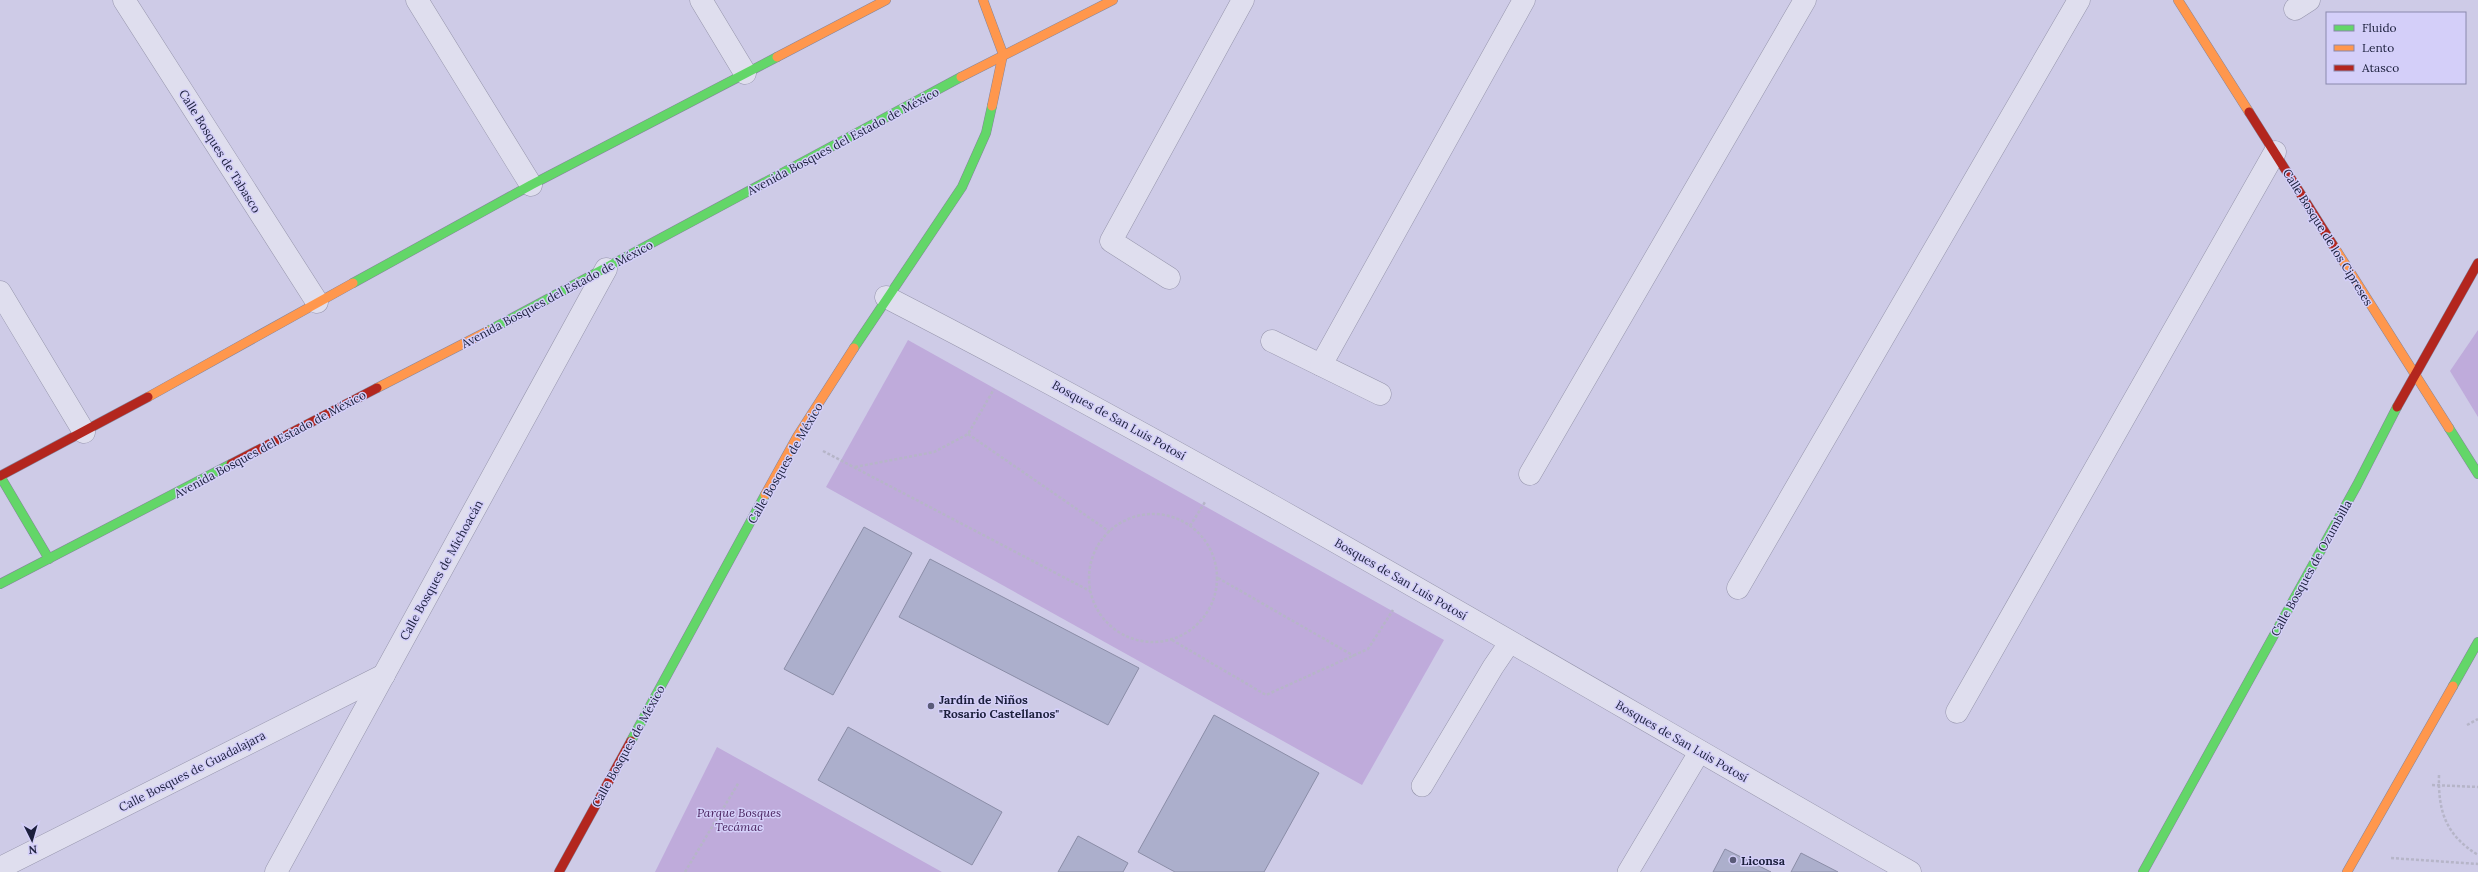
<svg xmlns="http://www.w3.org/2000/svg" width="2478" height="872" font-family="Lora,serif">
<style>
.green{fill:#bfabdb}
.building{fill:#acafcc;stroke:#8b8da7}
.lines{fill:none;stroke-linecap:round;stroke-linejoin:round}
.lane-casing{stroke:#9695ac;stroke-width:22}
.street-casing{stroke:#9695ac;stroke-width:23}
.fast-casing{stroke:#85859c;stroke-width:10}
.slow-casing{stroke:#85859c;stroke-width:10}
.jam-casing{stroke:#85859c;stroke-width:10}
.path{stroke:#b6b5c8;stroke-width:2.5;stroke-dasharray:3 2;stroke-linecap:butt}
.lane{stroke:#dfdeee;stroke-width:21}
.street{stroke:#dfdeee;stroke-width:22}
.fast{stroke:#63d668;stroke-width:9}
.slow{stroke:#ff974d;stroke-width:9}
.jam{stroke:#b3261e;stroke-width:9}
.poi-dot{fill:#5a5b78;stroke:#d4cff9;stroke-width:1.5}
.labels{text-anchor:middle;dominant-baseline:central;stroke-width:3;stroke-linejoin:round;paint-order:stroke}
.street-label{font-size:12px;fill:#1b1f3c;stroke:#d4cff9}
.poi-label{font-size:12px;font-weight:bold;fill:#1b1f3c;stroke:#d4cff9;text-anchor:start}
.park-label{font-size:12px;font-style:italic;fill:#461f5b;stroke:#d4cff9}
</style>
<rect width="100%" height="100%" fill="#cecbe7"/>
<!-- green -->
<g class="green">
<polygon points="2478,330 2478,417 2450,371"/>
<polygon points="908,340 1444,640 1362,785 826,487"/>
<polygon points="717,747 942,872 655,872"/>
</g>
<!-- building -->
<g class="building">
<polygon points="864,527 912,553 833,695 784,669"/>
<polygon points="930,559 1139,668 1108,725 899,617"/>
<polygon points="1214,715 1319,773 1264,872 1175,872 1138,852"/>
<polygon points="848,727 1002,812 972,865 818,780"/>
<polygon points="1078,836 1128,863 1123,872 1058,872"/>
<polygon points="1725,849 1771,872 1713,872"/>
<polygon points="1801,853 1838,872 1791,872"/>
</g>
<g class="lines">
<!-- lane casing -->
<g class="lane-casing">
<g id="lane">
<polyline points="1422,786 1493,667 1510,642"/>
<polyline points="1628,872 1700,751"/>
</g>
</g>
<!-- street casing -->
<g class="street-casing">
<g id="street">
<polyline points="124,0 317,302"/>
<polyline points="417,0 531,185"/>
<polyline points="701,0 745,73"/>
<polyline points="2295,9 2309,0"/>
<polyline points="1169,278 1111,241 1243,0"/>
<polyline points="0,292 84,432"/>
<path d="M886,297c348,179 684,381 1024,575"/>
<polyline points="1272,341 1380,394"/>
<polyline points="1321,365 1524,0"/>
<polyline points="1530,474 1805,0"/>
<polyline points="1738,588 2079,0"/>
<polyline points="1957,712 2275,152"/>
<polyline points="0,868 384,675"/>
<polyline points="276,872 606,269"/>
</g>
</g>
<!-- fast casing -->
<g class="fast-casing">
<g id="fast">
<polyline points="353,283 531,185 777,57"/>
<polyline points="488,331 961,77"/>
<polyline points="854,348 962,187 986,133 992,106"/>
<polyline points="2449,428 2478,474"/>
<polyline points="0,476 49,559"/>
<polyline points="0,584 231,464"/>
<polyline points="2453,686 2478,642"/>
<polyline points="631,741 765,495"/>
<polyline points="2143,872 2357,485 2397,407"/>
</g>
</g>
<!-- slow casing -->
<g class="slow-casing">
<g id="slow">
<polyline points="983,0 1003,54 992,106"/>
<polyline points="2178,0 2249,112"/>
<polyline points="777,57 886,0"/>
<polyline points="961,77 1113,0"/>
<polyline points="2333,245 2449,428"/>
<polyline points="377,388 488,331"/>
<polyline points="148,397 353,283"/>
<polyline points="765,495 797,437 854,348"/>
<polyline points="2347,872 2453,686"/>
</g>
</g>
<!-- jam casing -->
<g class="jam-casing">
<g id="jam">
<polyline points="2249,112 2333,245"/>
<polyline points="2397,407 2478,263"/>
<polyline points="231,464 377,388"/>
<polyline points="0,476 148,397"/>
<polyline points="559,872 631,741"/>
</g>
</g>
<!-- path -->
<g class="path">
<polyline points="968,434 1110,532"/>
<polyline points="823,451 1090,591"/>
<polyline points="855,467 934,452 968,434 994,389"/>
<circle cx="1153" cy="578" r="64"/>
<polyline points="1190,526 1205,502"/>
<polyline points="1218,578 1354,656"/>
<polyline points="1172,640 1266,695 1368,649 1393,610"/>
<polyline points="2467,725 2478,719"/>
<path d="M2439,775c-1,37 7,60 39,80"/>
<polyline points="2432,785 2478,787"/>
<polyline points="2391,858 2478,864"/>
<polyline points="685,872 739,782"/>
</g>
<!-- lane -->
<use href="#lane" class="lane"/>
<!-- street -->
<use href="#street" class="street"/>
<!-- fast -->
<use href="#fast" class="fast"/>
<!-- slow -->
<use href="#slow" class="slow"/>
<!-- jam -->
<use href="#jam" class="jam"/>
</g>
<!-- markers -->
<g class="poi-dot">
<circle cx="931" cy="706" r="4"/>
<circle cx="1733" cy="860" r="4"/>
</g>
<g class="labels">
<!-- street labels -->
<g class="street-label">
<text transform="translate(843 141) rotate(-28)">Avenida Bosques del Estado de México</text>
<text transform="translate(220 151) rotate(58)">Calle Bosques de Tabasco</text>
<text transform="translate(2328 237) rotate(58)">Calle Bosque de los Cipreses</text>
<text transform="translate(557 294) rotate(-28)">Avenida Bosques del Estado de México</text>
<text transform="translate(1119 420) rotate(29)">Bosques de San Luis Potosí</text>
<text transform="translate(270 444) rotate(-28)">Avenida Bosques del Estado de México</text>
<text transform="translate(785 463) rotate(-60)">Calle Bosques de México</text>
<text transform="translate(2311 568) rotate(-61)">Calle Bosques de Ozumbilla</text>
<text transform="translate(441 570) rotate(-61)">Calle Bosques de Michoacán</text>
<text transform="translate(1401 579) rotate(30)">Bosques de San Luis Potosí</text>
<text transform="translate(1682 741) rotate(30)">Bosques de San Luis Potosí</text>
<text transform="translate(628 746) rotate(-61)">Calle Bosques de México</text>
<text transform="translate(192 771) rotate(-27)">Calle Bosques de Guadalajara</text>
</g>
<!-- poi labels -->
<g class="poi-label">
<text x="939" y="699">Jardín de Niños<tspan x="939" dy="14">"Rosario Castellanos"</tspan></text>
<text x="1741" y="860">Liconsa</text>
</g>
<!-- park labels -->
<g class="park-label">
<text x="739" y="812">Parque Bosques<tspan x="739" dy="14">Tecámac</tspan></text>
</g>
</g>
<!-- legend -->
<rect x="2326" y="12" width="140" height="72" fill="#d4cff9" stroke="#8a89ad"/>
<rect x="2334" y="25" width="20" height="6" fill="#63d668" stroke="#8a89ad"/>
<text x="2362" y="32" font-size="12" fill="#1b1f3c">Fluido</text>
<rect x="2334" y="45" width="20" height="6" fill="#ff974d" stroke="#8a89ad"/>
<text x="2362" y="52" font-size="12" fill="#1b1f3c">Lento</text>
<rect x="2334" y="65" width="20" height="6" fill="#b3261e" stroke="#8a89ad"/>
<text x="2362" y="72" font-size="12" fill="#1b1f3c">Atasco</text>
<!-- north arrow -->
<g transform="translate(32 840) rotate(175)" stroke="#d4cff9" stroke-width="3" paint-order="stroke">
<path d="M0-3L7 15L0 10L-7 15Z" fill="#1b1f3c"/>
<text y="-6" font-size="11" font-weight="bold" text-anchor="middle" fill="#1b1f3c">N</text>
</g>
</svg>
